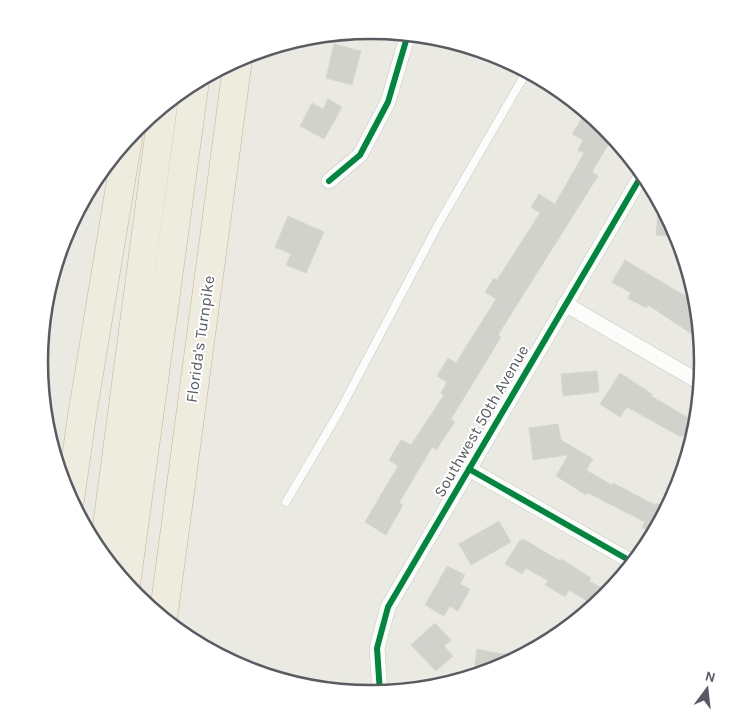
<svg xmlns="http://www.w3.org/2000/svg" width="742" height="724" font-family="Karla,sans-serif">
<style>
.building{fill:#d2d2cd;stroke:#d9d7d2}
.lines{fill:none;stroke-linecap:round;stroke-linejoin:round}
.lane-casing{stroke:#c7c8c6;stroke-width:9}
.street-casing{stroke:#c7c8c6;stroke-width:16}
.highway-casing{stroke:#c1b690;stroke-width:29}
.lane{stroke:#fcfcfb;stroke-width:8}
.street{stroke:#fcfcfb;stroke-width:15}
.highway{stroke:#eeecdf;stroke-width:28}
.cycleway-casing{stroke:#fff;stroke-width:9}
.cycleway{stroke:#00873e;stroke-width:6}
.labels{text-anchor:middle;dominant-baseline:central;stroke-width:4;stroke-linejoin:round;paint-order:stroke}
.street-label{font-size:16px;fill:#585b62;stroke:#fff}
.rim{fill:none;stroke:#585b62;stroke-width:2.5}
</style>
<rect width="100%" height="100%" fill="#eae9e2"/>
<!-- building -->
<g class="building">
<polygon points="334,44 361,51 352,85 326,78"/>
<polygon points="328,99 342,107 324,139 300,126 312,103 323,109"/>
<polygon points="583,117 613,136 592,172 598,176 498,335 501,337 451,419 455,422 436,450 432,447 399,503 403,505 386,535 365,522 398,466 389,460 401,440 411,445 444,395 441,393 447,382 437,376 448,358 456,363 496,299 485,292 494,278 497,280 540,213 531,207 539,194 555,204 584,153 578,150 583,140 572,134"/>
<polygon points="659,199 678,235 678,237 656,235"/>
<polygon points="288,216 324,232 306,273 286,265 291,254 275,247"/>
<polygon points="625,260 697,303 701,340 648,305 646,308 628,298 631,293 612,282"/>
<polygon points="597,371 599,392 563,396 561,374"/>
<polygon points="620,373 652,394 651,396 697,423 692,441 682,435 681,437 627,407 620,417 600,404"/>
<polygon points="558,424 561,440 593,459 586,470 612,485 613,483 655,505 657,503 667,509 653,534 642,527 645,522 588,493 586,495 556,476 568,455 533,460 529,428"/>
<polygon points="499,521 511,542 471,565 459,544"/>
<polygon points="520,540 525,540 560,561 561,559 591,578 589,581 609,592 595,606 569,590 565,597 545,585 548,581 526,568 522,574 505,564"/>
<polygon points="447,566 465,575 460,584 470,589 458,611 450,606 444,616 425,605"/>
<polygon points="435,623 451,640 444,646 453,656 436,671 411,645"/>
<polygon points="477,649 496,653 521,656 497,669 483,673 474,672"/>
</g>
<g class="lines">
<!-- lane casing -->
<g class="lane-casing">
<polyline id="lane" points="286,502 339,412 439,223 527,71"/>
</g>
<!-- street casing -->
<g class="street-casing">
<g id="street">
<polyline points="329,181 360,155 388,102 408,34"/>
<polyline points="565,304 701,383"/>
<polyline points="469,469 634,563"/>
<polyline points="380,693 377,648 388,607 643,173"/>
</g>
</g>
<!-- highway casing -->
<g class="highway-casing">
<g id="highway">
<polyline points="70,500 82,416 128,138"/>
<polyline points="103,556 163,106"/>
<polyline points="126,585 195,81"/>
<polyline points="163,619 238,59"/>
</g>
</g>
<!-- lane -->
<use href="#lane" class="lane"/>
<!-- street -->
<use href="#street" class="street"/>
<!-- highway -->
<use href="#highway" class="highway"/>
<!-- cycleway casing -->
<g class="cycleway-casing">
<g id="cycleway">
<polyline points="329,181 360,155 388,102 408,34"/>
<polyline points="469,469 634,563"/>
<polyline points="380,693 377,648 388,607 643,173"/>
</g>
</g>
<!-- cycleway -->
<use href="#cycleway" class="cycleway"/>
</g>
<g class="labels">
<!-- street labels -->
<g class="street-label">
<text transform="translate(200 339) rotate(-82)">Florida's Turnpike</text>
<text transform="translate(481 421) rotate(-60)">Southwest 50th Avenue</text>
</g>
</g>
<!-- crop -->
<path d="M0 0H742V724H0ZM48 362a323 323 0 1 1 646 0a323 323 0 1 1-646 0Z" fill="#fff" fill-rule="evenodd"/>
<path class="rim" d="M48 362a323 323 0 1 1 646 0a323 323 0 1 1-646 0Z"/>
<!-- north arrow -->
<g transform="translate(707 689) rotate(15)" stroke="#ffffff" stroke-width="4" paint-order="stroke">
<path d="M0-4L9 19L0 12L-9 19Z" fill="#585b62"/>
<text y="-8" font-size="14" font-weight="bold" text-anchor="middle" fill="#585b62">N</text>
</g>
</svg>
